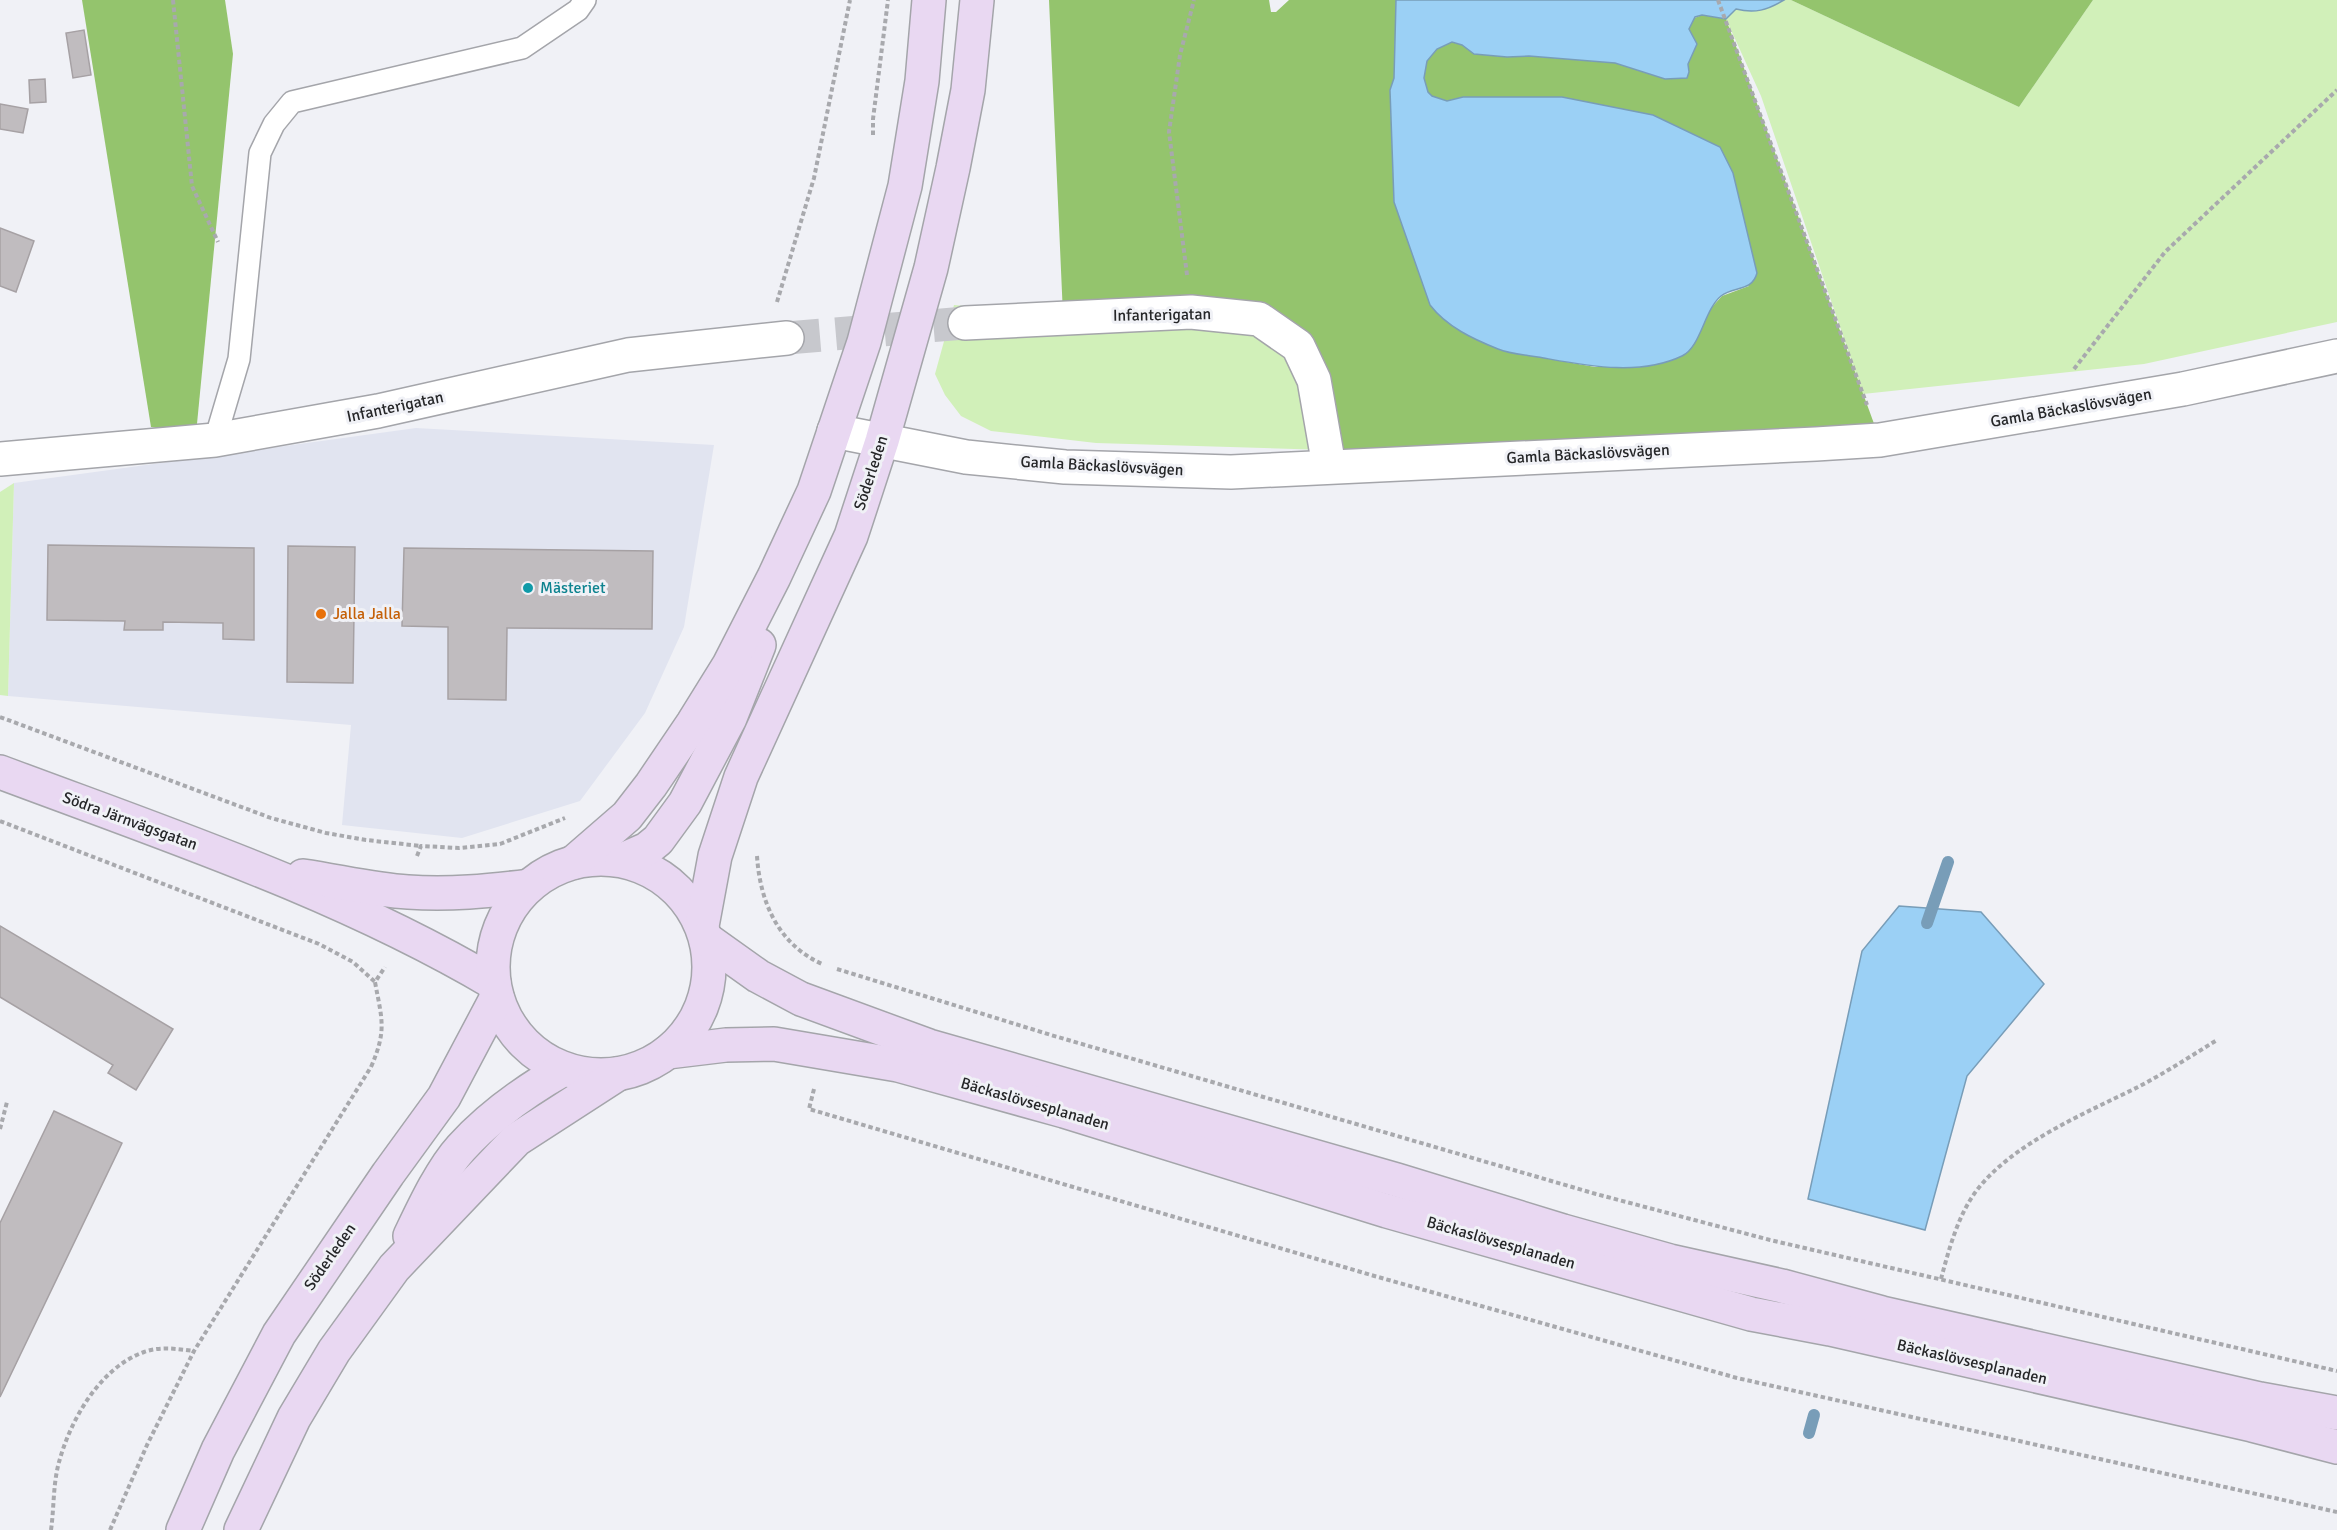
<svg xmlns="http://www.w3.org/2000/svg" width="2337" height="1530" font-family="Signika,sans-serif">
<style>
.built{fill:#e1e4f0}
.green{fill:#d1f0b9}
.forest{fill:#94c46d}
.water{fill:#9bd0f5;stroke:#789db8;stroke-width:1.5}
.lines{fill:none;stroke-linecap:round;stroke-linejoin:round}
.stream{stroke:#789db8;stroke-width:12}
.building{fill:#c0bcbf;stroke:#a6a1a4;stroke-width:1.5}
.street-tunnel{stroke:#c7c8cd;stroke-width:33;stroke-dasharray:33 16;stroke-linecap:butt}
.lane-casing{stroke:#a4a5aa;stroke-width:24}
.street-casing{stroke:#a4a5aa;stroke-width:36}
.secondary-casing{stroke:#a4a5aa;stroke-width:36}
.path{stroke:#a8a9ad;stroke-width:4;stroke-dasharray:4.5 3;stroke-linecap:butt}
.lane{stroke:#fff;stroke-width:21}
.street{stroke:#fff;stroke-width:33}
.secondary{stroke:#e9d8f2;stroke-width:33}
.culture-dot{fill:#0f9aa8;stroke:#f0f1f6;stroke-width:2}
.food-dot{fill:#e8710a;stroke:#f0f1f6;stroke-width:2}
.labels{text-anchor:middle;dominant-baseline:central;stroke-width:6;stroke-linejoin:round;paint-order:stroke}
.street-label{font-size:16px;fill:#252628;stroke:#f0f1f6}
.culture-label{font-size:16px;fill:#0d838f;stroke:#f0f1f6;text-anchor:start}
.food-label{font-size:16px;fill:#c56008;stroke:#f0f1f6;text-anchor:start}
</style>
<rect width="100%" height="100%" fill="#f0f1f6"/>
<!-- built -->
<polygon class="built" points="416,428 714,445 684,627 645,713 580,801 462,838 342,825 351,725 8,696 14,483"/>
<!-- green -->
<g class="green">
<path d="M1784,0h7l228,107 74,-107h244v322l-193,42 -281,30 -102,-298 -35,-77 10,-10c19,5 31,1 48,-9z"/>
<polygon points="954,305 1063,315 1233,316 1284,341 1327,450 1096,443 991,431 961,416 945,395 935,374"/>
<polygon points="14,483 8,696 0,695 0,492"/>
</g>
<!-- forest -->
<g class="forest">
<polygon points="82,0 225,0 233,54 196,434 151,427"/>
<polygon points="1049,0 1269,0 1271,12 1276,12 1289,0 1396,0 1394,79 1390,90 1394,202 1500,350 1595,367 1648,366 1712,307 1722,296 1749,286 1562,97 1463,97 1447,101 1432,96 1428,92 1424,78 1427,61 1437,49 1452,42 1462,45 1474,54 1507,57 1529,56 1615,63 1665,79 1689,72 1688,64 1697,44 1689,29 1692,19 1702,15 1726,19 1880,440 1329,466 1284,341 1233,316 1063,315"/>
<polygon points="1791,0 2093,0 2019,107"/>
</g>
<!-- water -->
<g class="water">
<path d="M1396,0h388c-17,10 -29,14 -48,9l-10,10 -24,-4 -7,2 -6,12 8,15 -9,20 1,8 -2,6 -22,1 -50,-16 -86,-7 -22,1 -33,-3 -12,-9 -10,-3 -15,7 -10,12 -3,17 4,14 4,4 15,5 16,-4h99l91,18 67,32 13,26 24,100c-5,19 -23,13 -36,23 -17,14 -20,51 -39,60 -44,21 -98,9 -144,1 -13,-2 -28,-3 -40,-8 -25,-10 -51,-22 -68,-44l-36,-103 -4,-112 4,-12z"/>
<polygon points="1899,906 1981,912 2044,984 1967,1076 1925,1230 1808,1199 1862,951"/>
</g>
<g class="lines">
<!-- stream -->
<g class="stream">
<polyline points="1927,923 1948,862"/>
<polyline points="1809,1433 1814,1415"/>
</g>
</g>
<!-- building -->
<g class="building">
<polygon points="84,30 91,75 73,78 66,33"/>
<polygon points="45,79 46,102 30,103 29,80"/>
<polygon points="0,104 28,109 23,133 0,129"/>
<polygon points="0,228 34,241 16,292 0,286"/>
<polygon points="48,545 254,548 254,640 223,639 223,623 163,622 163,630 124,630 125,621 47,620"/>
<polygon points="288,546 355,547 353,683 287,682"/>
<polygon points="404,548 653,551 652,629 507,628 506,700 448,699 448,627 402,626"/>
<polygon points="0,926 173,1029 136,1090 108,1073 113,1065 0,997"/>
<polygon points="54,1111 122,1143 0,1397 0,1223"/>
</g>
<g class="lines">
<!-- street-tunnel -->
<polyline class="street-tunnel" points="787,338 965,323"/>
<!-- lane casing -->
<g class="lane-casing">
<polyline id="lane" points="215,440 239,359 260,153 274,124 292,102 522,48 578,10 585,0"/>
</g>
<!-- street casing -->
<g class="street-casing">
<g id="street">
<polyline points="965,323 1191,312 1259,319 1298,346 1314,380 1329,466"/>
<polyline points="834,431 966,457 1065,467 1231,472 1816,444 1880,440 2183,389 2337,356"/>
<polyline points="0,459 215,440 378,411 628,355 787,338"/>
</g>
</g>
<!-- secondary casing -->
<g class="secondary-casing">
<g id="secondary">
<path d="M0,772c168,63 340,120 494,211"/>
<circle cx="601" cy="967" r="108"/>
<polyline points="622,860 647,849 658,840 685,803 730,718 759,645"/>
<polyline points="574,862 627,816 651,785 693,723 729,665 774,577 814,491 864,342 905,186 922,81 929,0"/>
<path d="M303,876c35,5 70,14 105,16 41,3 81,-1 121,-6"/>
<polyline points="702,926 715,856 741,777 851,536 882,441 931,268 953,168 968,90 977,0"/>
<polyline points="706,939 758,976 801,999 929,1046 1397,1180 1563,1231 1670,1261 1782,1286 1882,1313 2260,1399 2337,1413"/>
<polyline points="668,1052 726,1045 774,1044 898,1065 1064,1111 1387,1211 1751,1314 1830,1329 2252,1425 2337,1447"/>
<path d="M410,1236c13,-27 31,-66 51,-88 30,-33 64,-57 103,-79"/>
<polyline points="183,1530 218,1450 279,1334 388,1174 444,1097 497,997"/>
<polyline points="241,1530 294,1418 334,1351 394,1268 516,1140 618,1074"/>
</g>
</g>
<!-- path -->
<g class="path">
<polyline points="173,0 192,186 218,242"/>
<polyline points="1718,0 1867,405"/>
<polyline points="873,135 873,119 888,0"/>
<polyline points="1187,275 1169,132 1180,55 1194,0"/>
<polyline points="777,302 814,178 850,0"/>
<polyline points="2074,369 2165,252 2337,90"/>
<polyline points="0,717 271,818 326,833 366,840 421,846"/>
<polyline points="0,821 319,944 353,962 375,982"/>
<polyline points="417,856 421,846 459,848 500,844 565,818"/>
<path d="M757,856c3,46 21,88 65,108"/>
<polyline points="837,969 1051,1035 1596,1194 1770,1240 2337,1371"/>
<polyline points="814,1089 809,1109 1371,1275 1737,1378 2337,1512"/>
<polyline points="0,1129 7,1102"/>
<path d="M1941,1279c8,-30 17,-64 36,-89 36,-47 109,-77 161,-103 27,-14 53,-31 79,-47"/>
<path d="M51,1530c3,-21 2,-43 7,-64 11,-44 41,-98 86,-114 17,-6 33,-3 50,-1"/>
<path d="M110,1530l37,-85 47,-94 177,-284c16,-37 11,-47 4,-85l10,-15"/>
</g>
<!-- lane -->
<use href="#lane" class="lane"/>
<!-- street -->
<use href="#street" class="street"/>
<!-- secondary -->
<use href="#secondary" class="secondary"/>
</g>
<!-- markers -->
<circle class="culture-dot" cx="528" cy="588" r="6"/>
<circle class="food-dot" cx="321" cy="614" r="6"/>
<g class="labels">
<!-- street labels -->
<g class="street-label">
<text transform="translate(1162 315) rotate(-1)">Infanterigatan</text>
<text transform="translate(395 407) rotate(-12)">Infanterigatan</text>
<text transform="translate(2071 408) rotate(-10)">Gamla Bäckaslövsvägen</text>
<text transform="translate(1588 454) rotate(-3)">Gamla Bäckaslövsvägen</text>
<text transform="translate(1102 466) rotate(3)">Gamla Bäckaslövsvägen</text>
<text transform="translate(871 473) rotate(-72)">Söderleden</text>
<text transform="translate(130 821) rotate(20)">Södra Järnvägsgatan</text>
<text transform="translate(1035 1104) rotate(16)">Bäckaslövsesplanaden</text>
<text transform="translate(1501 1243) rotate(16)">Bäckaslövsesplanaden</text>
<text transform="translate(330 1257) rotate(-55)">Söderleden</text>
<text transform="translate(1972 1362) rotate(13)">Bäckaslövsesplanaden</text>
</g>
<!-- culture labels -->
<g class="culture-label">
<text x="540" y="588">Mästeriet</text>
</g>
<!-- food labels -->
<g class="food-label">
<text x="333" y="614">Jalla Jalla</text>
</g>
</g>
</svg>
